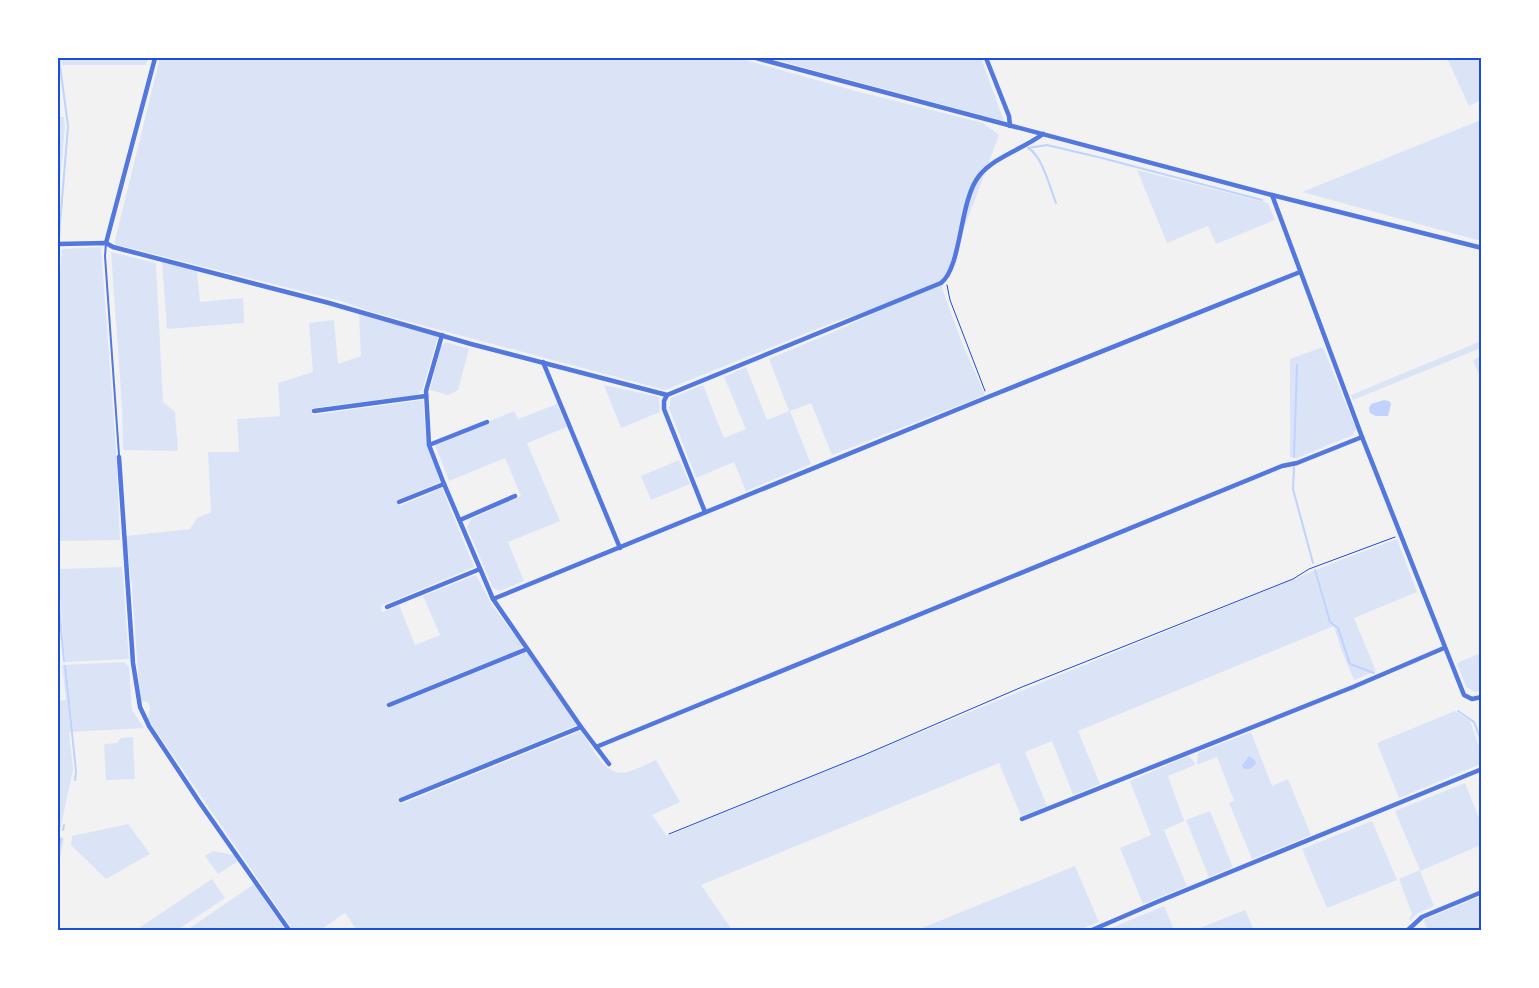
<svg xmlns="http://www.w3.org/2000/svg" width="1539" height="988" font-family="Signika,sans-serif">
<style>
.green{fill:#dbe4f7}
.water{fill:#bfd3fe}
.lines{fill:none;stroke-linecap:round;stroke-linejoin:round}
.stream{stroke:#bfd3fe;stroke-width:2}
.path{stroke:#1d4ed8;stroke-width:1}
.service{stroke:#5277de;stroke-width:2}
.minor{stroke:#5277de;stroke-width:4.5}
.neatline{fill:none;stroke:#1d4ed8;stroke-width:2}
</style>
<rect width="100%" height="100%" fill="#f2f2f2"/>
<!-- green -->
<g class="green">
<polygon points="61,58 148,58 146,65 62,65"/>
<polygon points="160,58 738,58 856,91 983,123 999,135 942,288 962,343 985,395 832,455 811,403 790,411 811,464 746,491 734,462 696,478 669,408 671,398 703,385 724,438 746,429 724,377 746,367 767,420 789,411 769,359 838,330 903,300 834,322 665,390 369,311 341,301 114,244"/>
<polygon points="769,58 981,58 1004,121"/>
<polygon points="1447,58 1481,58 1481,100 1469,106"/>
<polygon points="58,90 58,117 64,117 65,126 58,207"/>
<polygon points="1481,120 1481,241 1302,192"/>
<polygon points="1137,170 1268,203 1275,220 1216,244 1208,226 1167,243"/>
<polygon points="101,247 116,450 120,540 58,541 58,300 62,249"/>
<polygon points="111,252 156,263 163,402 175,412 178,451 123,450 122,406"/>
<polygon points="162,262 197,271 200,302 243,298 244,323 167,329"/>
<path d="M359,314l79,22 -15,52 -6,7 -105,13v7l111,-15 3,39 14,43 -43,18 3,6 42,-18 32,79 -93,39 1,6 17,-7 16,40 25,-10 -17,-39 53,-21 16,30 30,40 -2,4 -133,54 1,5 139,-56 50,73 -177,73 1,6 180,-73c10,15 24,47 46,41 10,-3 20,-8 29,-12l24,42 -28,13 15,21 671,-275 59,-22 20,53 -63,26 22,53 -22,9 -13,-31 -7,-23 -256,105 22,53 -27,11 -21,-54 -27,11 22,54 -26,10 -22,-53 -298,122 31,45h-375l-12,-17 -25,17h-27l-145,-211 2,-11 -2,-6 -8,-1 -8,-113 -6,-52 64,-7 7,-11 14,-6 -3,-60h31l-2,-33 43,-3 -2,-33 35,-11 -4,-49 25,-3 4,44 23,-8z"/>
<polygon points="1481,341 1481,348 1353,400 1351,395"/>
<polygon points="446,342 469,349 458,390 448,395 430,390 441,346"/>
<polygon points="1323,347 1356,429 1353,435 1297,458 1290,457 1290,359"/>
<polygon points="1481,356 1481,380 1473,360"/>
<polygon points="604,385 659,397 660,412 621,428"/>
<polygon points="557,404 567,427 527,443 560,521 508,542 524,581 500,591 493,588 467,527 471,519 521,496 505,458 449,481 435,445 488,424 490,421 514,411 518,419"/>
<polygon points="679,460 690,484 651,500 641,476"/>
<polygon points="122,567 129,659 65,662 58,569"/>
<polygon points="1481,653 1481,690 1475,692 1466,687 1457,663"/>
<polygon points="124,662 129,667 132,710 144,728 69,732 73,769 60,831 58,831 58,701 66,700 62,665"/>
<polygon points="1455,711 1470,721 1481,752 1481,764 1399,798 1377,743"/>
<polygon points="1251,732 1272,786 1288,779 1311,835 1252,859 1229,803 1234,801 1217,757 1197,765 1198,753"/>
<polygon points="133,737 135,779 106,780 104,744 117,743 121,738"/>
<polygon points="1188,756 1193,760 1195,765 1168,776 1184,821 1164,830 1187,886 1143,904 1120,848 1151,835 1130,781"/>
<polygon points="1465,783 1481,823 1481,845 1420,871 1434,906 1418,913 1410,921 1409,919 1412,914 1399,879 1420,870 1395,811"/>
<polygon points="1210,811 1233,867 1209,877 1186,820"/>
<polygon points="1372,821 1397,880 1327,908 1302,849"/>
<polygon points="128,824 150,854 106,879 71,845 72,836"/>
<polygon points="58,836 64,838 58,870"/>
<polygon points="213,851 234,855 238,861 218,874 205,856"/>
<polygon points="1075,866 1099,922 1078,930 917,930"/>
<polygon points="212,879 225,898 177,930 136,930"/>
<polygon points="254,884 285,930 187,930"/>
<polygon points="1481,896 1481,930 1428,930 1423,920"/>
<polygon points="1164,906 1174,930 1106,930"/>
<polygon points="1245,910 1254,930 1195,930"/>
</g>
<!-- water -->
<g class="water">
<polygon points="1384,400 1389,401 1391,404 1388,416 1376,416 1370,413 1369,408 1371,404"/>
<path d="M1249,756l6,4 1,3c-3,5 -8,8 -13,5l-1,-3z"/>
</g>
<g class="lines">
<!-- stream -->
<g class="stream">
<path d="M1056,203c-6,-15 -14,-48 -28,-55l19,-3 55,13 160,42"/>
<polyline points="59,237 68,126 59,58"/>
<polyline points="58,254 58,251"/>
<polyline points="1294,457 1297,365"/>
<polyline points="1294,467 1293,489 1313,563"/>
<polyline points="1315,570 1330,622 1338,628 1350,664 1374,673"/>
<polyline points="58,596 64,661"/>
<polyline points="65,666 76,771 75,780"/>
<polyline points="1458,711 1474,722 1482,743"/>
<polyline points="63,830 64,825"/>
<polyline points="58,851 61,839"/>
</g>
<!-- path -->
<g class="path">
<polyline points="947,285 950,300 985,391"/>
<polyline points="669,834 864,755 1022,687 1293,579 1309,569 1395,537"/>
</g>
<!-- service -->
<polyline class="service" points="106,243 105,256 119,455"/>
<!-- minor -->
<g class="minor">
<polyline points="756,58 1272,195 1482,248"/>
<polyline points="986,58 1009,116 1010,126"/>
<polyline points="1272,195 1362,437 1464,695 1472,699 1482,697"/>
<polyline points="106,243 155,58"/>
<path d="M58,244l48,-1 7,4 216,56 142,41 196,51 274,-112c21,-16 18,-82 38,-107 15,-19 44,-27 64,-42"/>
<polyline points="442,335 426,391 429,445 444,484 493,599 581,727 609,764"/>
<polyline points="543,362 620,548"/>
<polyline points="667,395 664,401 664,409 705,512"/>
<polyline points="314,411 426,396"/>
<polyline points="429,445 487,422"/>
<polyline points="119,457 133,663 140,707 149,726 200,803 289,930"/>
<polyline points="399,502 444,484"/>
<polyline points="460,520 515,496"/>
<polyline points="493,599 988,397 1300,272"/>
<polyline points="387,607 480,569"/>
<polyline points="389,705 527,649"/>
<polyline points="596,747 1282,466 1297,463 1362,437"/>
<polyline points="401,800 581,727"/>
<polyline points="1022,819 1353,687 1444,648"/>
<polyline points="1092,930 1157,902 1482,769"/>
<polyline points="1408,930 1422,917 1482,892"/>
</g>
</g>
<!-- border -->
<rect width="1539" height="988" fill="none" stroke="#ffffff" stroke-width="118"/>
<rect x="59" y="59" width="1421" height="870" class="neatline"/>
</svg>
